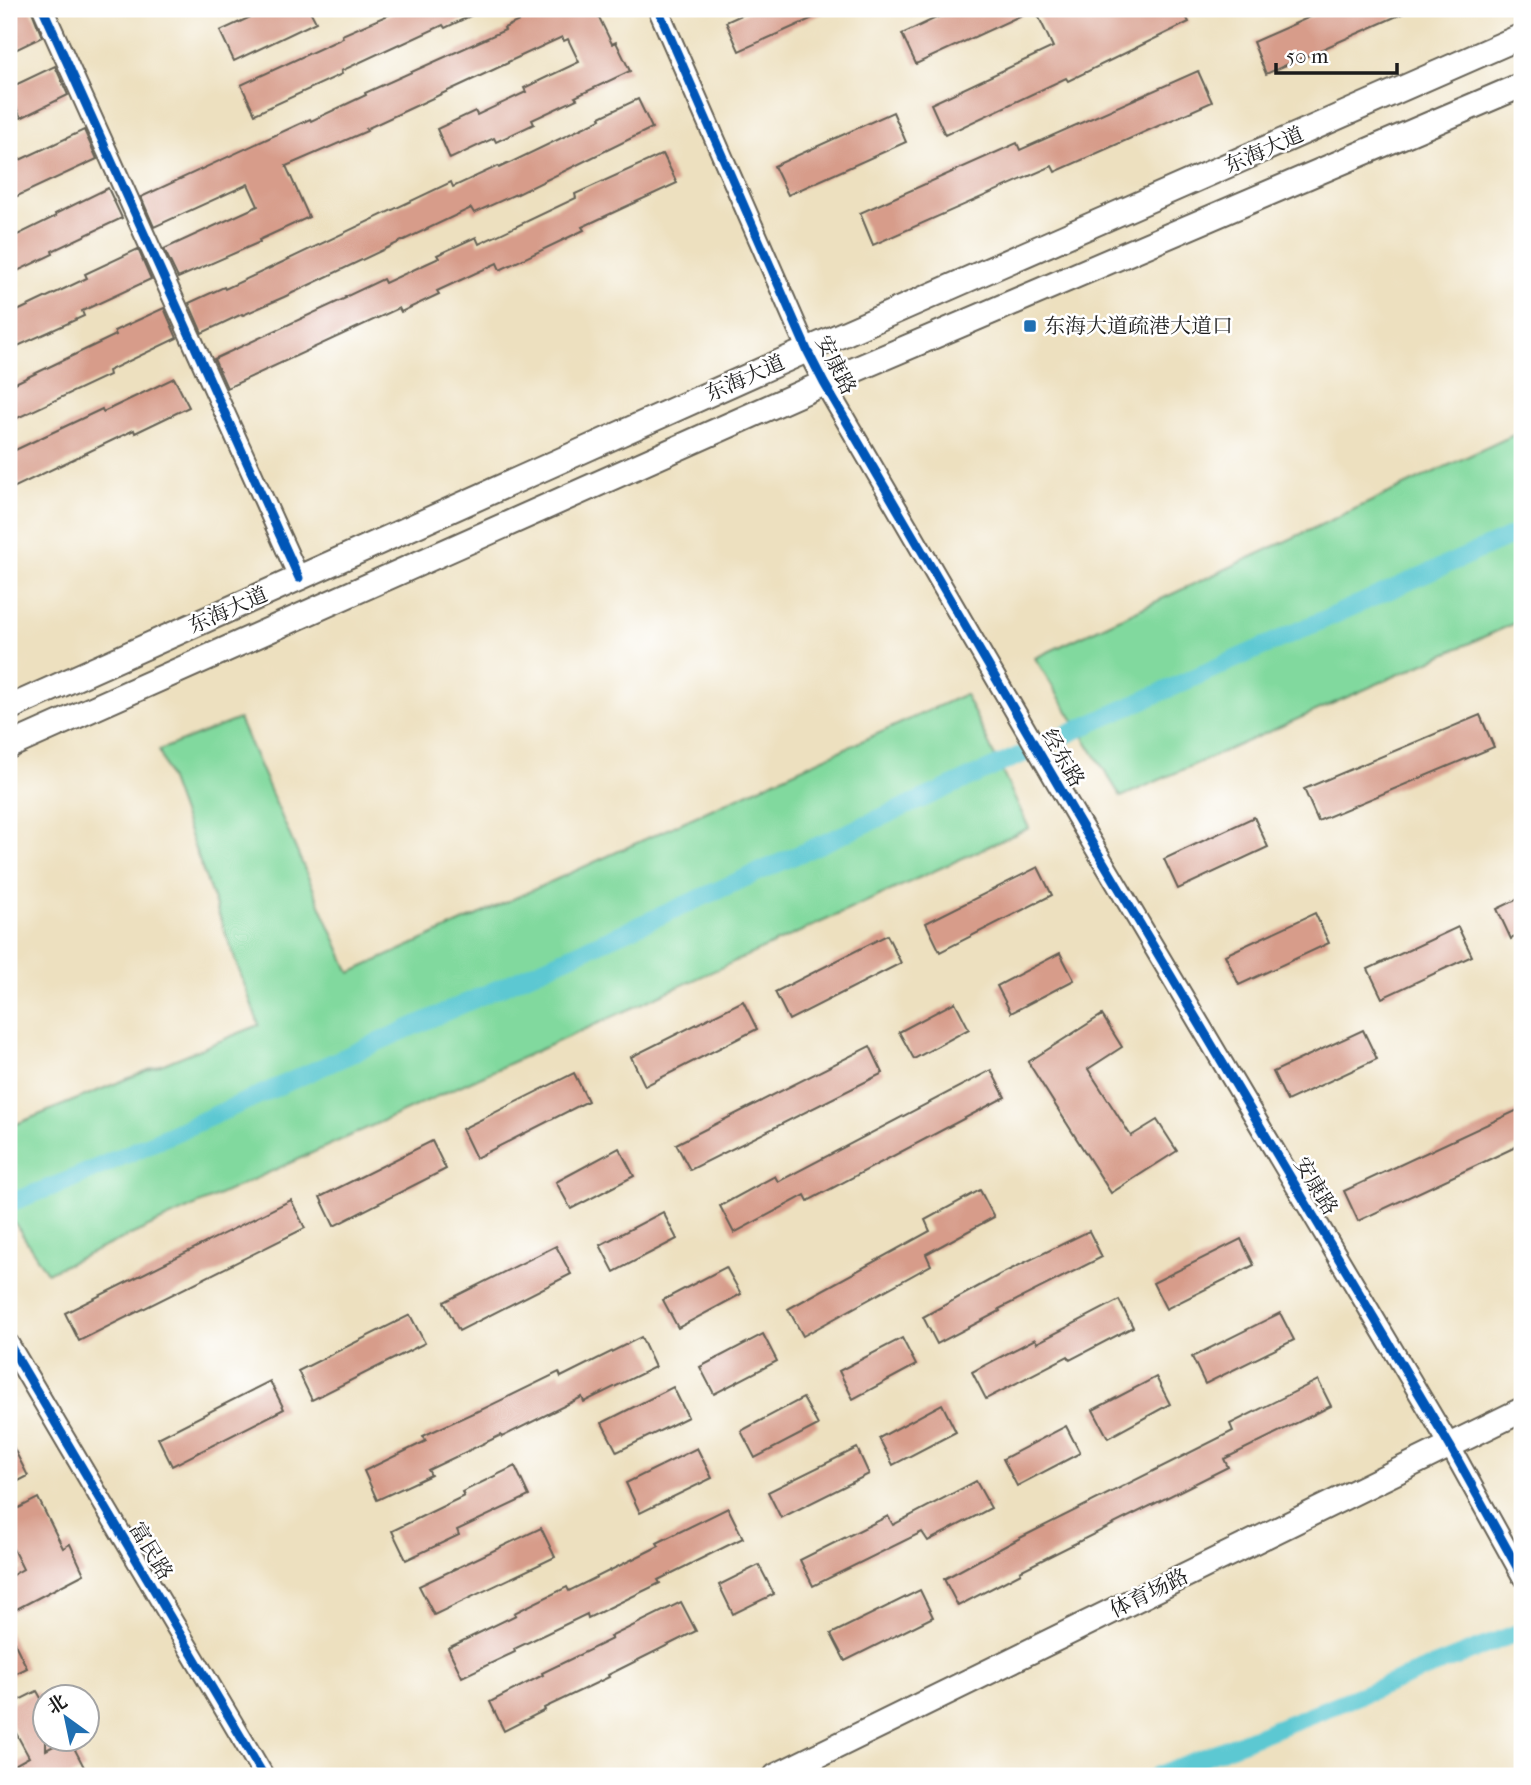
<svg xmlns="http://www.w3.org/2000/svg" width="1531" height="1785" font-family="'IM FELL French Canon','Noto Serif SC',serif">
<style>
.green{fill:#81d99e;stroke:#4e7a5d;stroke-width:2}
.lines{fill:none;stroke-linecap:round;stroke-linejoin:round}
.canal{stroke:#5bc8d2;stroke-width:18}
.building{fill:#d79c8a}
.minor-casing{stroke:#656155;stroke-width:23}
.major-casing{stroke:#656155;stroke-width:28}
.minor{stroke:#fff;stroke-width:19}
.major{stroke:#fff;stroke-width:24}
.cycleway-casing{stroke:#fff;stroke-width:13}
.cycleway{stroke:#0057b8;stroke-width:9}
.poi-dot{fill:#1f6fb2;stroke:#fff;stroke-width:2.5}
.labels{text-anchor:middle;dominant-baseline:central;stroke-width:5;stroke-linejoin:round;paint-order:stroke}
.street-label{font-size:21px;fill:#1c1c1c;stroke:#fff}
.poi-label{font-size:21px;fill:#1c1c1c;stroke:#fff;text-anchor:start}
</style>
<rect width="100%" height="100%" fill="#fff"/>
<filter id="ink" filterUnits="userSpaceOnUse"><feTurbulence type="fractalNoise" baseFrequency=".0143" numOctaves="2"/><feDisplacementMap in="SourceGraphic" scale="14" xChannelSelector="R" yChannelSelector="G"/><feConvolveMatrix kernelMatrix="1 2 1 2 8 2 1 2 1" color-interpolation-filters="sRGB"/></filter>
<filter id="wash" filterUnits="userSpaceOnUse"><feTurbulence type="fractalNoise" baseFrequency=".00686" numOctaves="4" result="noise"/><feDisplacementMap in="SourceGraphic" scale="28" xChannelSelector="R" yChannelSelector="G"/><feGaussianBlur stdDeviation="1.57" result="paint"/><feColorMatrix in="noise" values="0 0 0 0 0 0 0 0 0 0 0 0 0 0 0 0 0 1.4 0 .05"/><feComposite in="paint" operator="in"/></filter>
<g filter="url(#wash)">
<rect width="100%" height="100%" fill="#ede0bf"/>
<!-- green -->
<g class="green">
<polygon points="1522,431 1522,620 1121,797 1035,658"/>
<polygon points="965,694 1029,828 47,1273 9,1214 9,1127 259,1025 159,750 239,719 350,973"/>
</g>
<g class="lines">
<!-- canal -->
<g class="canal">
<polyline points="9,1203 67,1181 1522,531"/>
<polyline points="1156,1776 1522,1631"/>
</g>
</g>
<g id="blocks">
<!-- building -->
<g class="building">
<polygon points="25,9 31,9 42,37 9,53 9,17"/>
<polygon points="268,9 309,9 316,22 234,61 220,31"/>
<polygon points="402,9 485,9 445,28 443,25 400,45 399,44 341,71 342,74 255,114 241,85 343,38 342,35"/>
<polygon points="556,9 595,9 612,44 616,42 630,71 575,97 577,99 532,120 534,124 496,142 494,138 450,159 437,129 475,111 477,115 526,92 524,88 579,62 568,39 564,41 562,37 508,62 508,63 366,129 367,131 286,166 309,217 259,240 260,242 178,278 164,249 258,206 248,184 154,227 141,197 310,119 311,121 366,95 365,93 505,30 504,28 542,10 544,15"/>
<polygon points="755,9 833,9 739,51 726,22"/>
<polygon points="955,9 1035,9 916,64 902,34"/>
<polygon points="1035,9 1182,9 1189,22 1068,81 1066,78 945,135 931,104 1053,47"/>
<polygon points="1328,9 1413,9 1266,74 1253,42"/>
<polygon points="55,66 68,95 21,118 9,92 9,88"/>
<polygon points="1198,71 1212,102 1055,172 1052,166 873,245 860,213 1017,143 1020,150"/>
<polygon points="638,99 652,128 518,194 518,193 474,213 471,208 284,297 243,315 242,314 202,333 189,303 224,287 225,289 268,269 451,182 453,187 498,166 499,168 601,119 600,117"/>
<polygon points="893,112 906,142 788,195 774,166"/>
<polygon points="84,130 97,159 9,200 9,165"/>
<polygon points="663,154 677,183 582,227 584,230 500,270 497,263 437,291 439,294 401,312 399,308 227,388 214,359 346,298 345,297 383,279 385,283 439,258 437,255 476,237 479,244 576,198 575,194"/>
<polygon points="108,188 122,218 52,251 53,254 9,275 9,239 56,216 55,214"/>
<polygon points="138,249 151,279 82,311 84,316 9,350 9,315 87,278 85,274"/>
<polygon points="164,308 177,338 108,371 109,375 9,422 9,386 116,335 114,331"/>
<polygon points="174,378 189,407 135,433 134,430 9,490 9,453 102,409 103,412"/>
<polygon points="1480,715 1494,747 1318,821 1304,789"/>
<polygon points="1254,817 1268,847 1178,889 1164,859"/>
<polygon points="1038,867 1052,895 940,952 926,923"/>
<polygon points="1522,897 1522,933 1511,939 1497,909"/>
<polygon points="1315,913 1329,943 1239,985 1225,955"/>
<polygon points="1458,927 1472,956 1382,998 1368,969"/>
<polygon points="887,935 901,963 789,1020 775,992"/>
<polygon points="1060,953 1074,980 1011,1013 997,986"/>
<polygon points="743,1001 757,1029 645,1086 631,1057"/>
<polygon points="955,1002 969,1029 914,1059 899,1032"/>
<polygon points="1102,1015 1122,1047 1088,1069 1131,1136 1157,1120 1177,1151 1111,1193 1028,1062"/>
<polygon points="1363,1030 1377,1059 1287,1101 1273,1072"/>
<polygon points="870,1046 883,1073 690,1170 676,1144"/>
<polygon points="991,1070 1005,1097 808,1201 805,1195 734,1233 720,1206 775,1176 778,1182"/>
<polygon points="574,1073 588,1101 476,1158 462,1129"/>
<polygon points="1522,1108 1522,1144 1358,1221 1344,1191"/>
<polygon points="432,1141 446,1169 334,1226 320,1197"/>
<polygon points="619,1148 634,1176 571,1209 556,1182"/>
<polygon points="980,1190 994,1217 926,1254 931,1265 803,1336 788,1309 930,1231 925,1220"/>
<polygon points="291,1200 305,1228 79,1341 65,1313"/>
<polygon points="663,1212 677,1239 614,1272 600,1245"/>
<polygon points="1089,1231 1102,1257 999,1309 1000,1311 937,1344 923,1317 1001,1274"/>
<polygon points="1241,1239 1254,1265 1166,1309 1153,1283"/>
<polygon points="556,1246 571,1274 459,1331 444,1302"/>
<polygon points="726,1267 741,1294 678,1328 663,1300"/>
<polygon points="1119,1300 1133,1327 1070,1360 1068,1356 986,1399 972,1372 1035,1339 1037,1343"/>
<polygon points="1280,1313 1294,1340 1205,1384 1192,1357"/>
<polygon points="410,1315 425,1343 312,1400 298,1371"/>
<polygon points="763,1334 777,1361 714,1394 700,1367"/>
<polygon points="641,1337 655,1367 584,1402 582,1397 502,1437 501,1435 428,1470 431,1475 377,1500 364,1471 426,1441 423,1436 477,1411 477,1412 559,1372 561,1377"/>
<polygon points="902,1338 916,1365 853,1399 839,1371"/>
<polygon points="1156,1377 1170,1404 1108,1438 1093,1410"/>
<polygon points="1318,1380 1331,1406 1224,1459 1228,1467 1020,1571 1021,1573 958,1606 944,1579 1020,1538 1233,1431 1230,1424"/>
<polygon points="270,1381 284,1409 172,1466 158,1438"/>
<polygon points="673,1387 688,1417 617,1452 602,1423"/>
<polygon points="803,1398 818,1425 755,1458 741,1431"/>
<polygon points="942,1404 956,1432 893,1465 879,1438"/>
<polygon points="1066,1426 1080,1453 1017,1486 1003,1459"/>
<polygon points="9,1439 28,1476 9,1486"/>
<polygon points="697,1448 712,1478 640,1513 626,1483"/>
<polygon points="857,1448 869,1474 781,1518 768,1492"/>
<polygon points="515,1466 529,1496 457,1530 459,1535 406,1560 392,1531 464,1496 462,1492"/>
<polygon points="976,1481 991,1508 928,1541 922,1532 813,1586 800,1560 888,1516 893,1525"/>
<polygon points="38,1498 63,1548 70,1544 84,1574 9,1613 9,1577 23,1569 9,1541 9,1513"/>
<polygon points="728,1508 743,1538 658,1580 660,1583 588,1618 587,1614 514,1649 515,1652 462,1677 448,1648 516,1615 514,1613 567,1587 569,1591 659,1546 657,1543"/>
<polygon points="541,1528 555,1557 434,1615 419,1586"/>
<polygon points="759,1565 774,1594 733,1614 719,1585"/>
<polygon points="920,1590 933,1617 845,1661 831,1634"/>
<polygon points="681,1602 696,1631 608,1675 609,1677 544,1708 545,1710 504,1731 490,1702 543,1675 542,1673 612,1639 610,1637"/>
<polygon points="9,1632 27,1668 9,1677"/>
<polygon points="37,1691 46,1707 46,1750 65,1740 70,1740 85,1769 71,1776 9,1776 9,1768 29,1757 9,1720 9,1705"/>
</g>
</g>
</g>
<g filter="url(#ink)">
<use href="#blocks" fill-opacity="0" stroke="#656155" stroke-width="2"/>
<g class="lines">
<!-- minor casing -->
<g class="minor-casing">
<g id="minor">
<polyline points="43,9 299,578"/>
<polyline points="658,9 807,350 824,383 1076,816 1450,1446 1522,1576"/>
<polyline points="9,1344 264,1776"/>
</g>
</g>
<!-- major casing -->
<g class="major-casing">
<g id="major">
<polyline points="9,708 807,350 1522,36"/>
<polyline points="9,746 824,383 1522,85"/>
<polyline points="776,1776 1522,1410"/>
</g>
</g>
<!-- minor -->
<use href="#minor" class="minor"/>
<!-- major -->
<use href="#major" class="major"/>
<!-- cycleway casing -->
<g class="cycleway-casing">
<g id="cycleway">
<polyline points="43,9 299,578"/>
<polyline points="658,9 807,350 824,383 1076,816 1450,1446 1522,1576"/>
<polyline points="9,1344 264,1776"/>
</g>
</g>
<!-- cycleway -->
<use href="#cycleway" class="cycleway"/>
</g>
</g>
<!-- markers -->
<rect class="poi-dot" x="1023" y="319" width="14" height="14" rx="3.5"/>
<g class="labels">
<!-- street labels -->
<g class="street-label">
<text transform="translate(1264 150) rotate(-24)">东海大道</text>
<text transform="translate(836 365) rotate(63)">安康路</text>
<text transform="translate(745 378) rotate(-24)">东海大道</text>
<text transform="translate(228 610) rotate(-24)">东海大道</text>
<text transform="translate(1063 758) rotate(60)">经东路</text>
<text transform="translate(1316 1186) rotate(59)">安康路</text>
<text transform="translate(151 1551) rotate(59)">富民路</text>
<text transform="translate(1149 1593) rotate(-26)">体育场路</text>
</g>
<!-- poi labels -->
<g class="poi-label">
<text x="1044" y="326">东海大道疏港大道口</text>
</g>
</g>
<!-- margin -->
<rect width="1531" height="1785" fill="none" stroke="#fff" stroke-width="35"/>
<!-- north arrow -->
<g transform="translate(66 1718) rotate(327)"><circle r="33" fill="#ffffff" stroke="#a4a4a4" stroke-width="2"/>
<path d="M0-5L12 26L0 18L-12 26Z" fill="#1f6fb2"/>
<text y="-10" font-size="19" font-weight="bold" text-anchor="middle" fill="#1c1c1c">北</text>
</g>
<!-- scale -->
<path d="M1276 63v10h121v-10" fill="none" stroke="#1c1c1c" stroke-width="3.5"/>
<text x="1286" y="63" font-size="21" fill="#1c1c1c" stroke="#ffffff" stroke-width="5" paint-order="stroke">50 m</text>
</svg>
